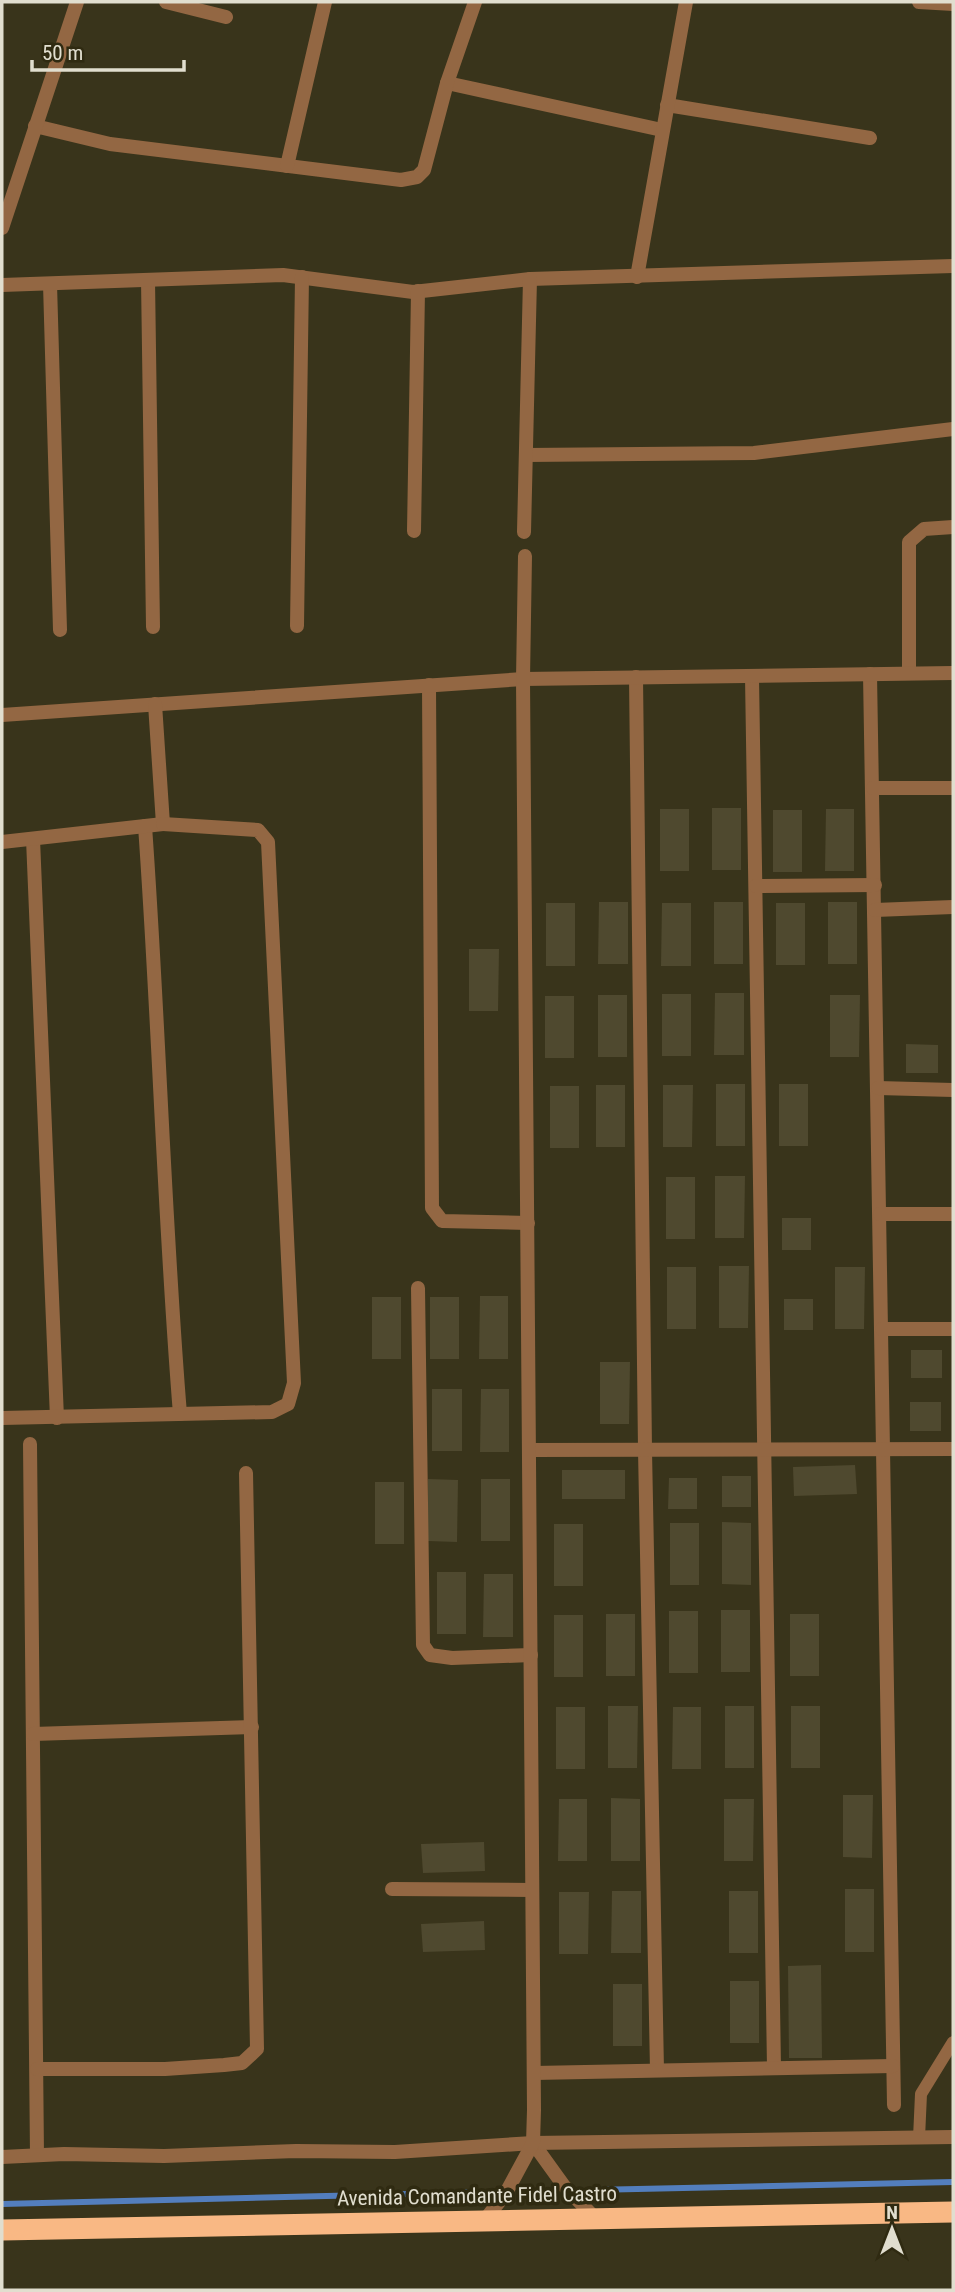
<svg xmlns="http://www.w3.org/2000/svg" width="955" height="2292" font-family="'Roboto Condensed',sans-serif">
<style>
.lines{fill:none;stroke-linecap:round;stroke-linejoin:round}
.stream{stroke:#537ebd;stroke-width:6}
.building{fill:#4f492f}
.service{stroke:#936743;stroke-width:12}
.minor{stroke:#936743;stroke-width:14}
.motorway{stroke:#f9b884;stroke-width:21}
.labels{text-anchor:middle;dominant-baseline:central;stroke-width:7;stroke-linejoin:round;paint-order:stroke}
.street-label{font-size:21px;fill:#e1decf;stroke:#2f2a11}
</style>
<rect width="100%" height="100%" fill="#39341b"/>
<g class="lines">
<!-- stream -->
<g class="stream">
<polyline points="591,2190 953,2182"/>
<polyline points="2,2204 492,2192"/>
</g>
</g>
<!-- building -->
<g class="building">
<rect x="712" y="808" width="29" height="62"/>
<rect x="660" y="809" width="29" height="62"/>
<polygon points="826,809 854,809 854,871 825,871"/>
<rect x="773" y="810" width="29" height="62"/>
<polygon points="599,902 628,902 628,964 598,964"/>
<rect x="714" y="902" width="29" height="62"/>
<rect x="828" y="902" width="29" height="62"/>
<rect x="546" y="903" width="29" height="63"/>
<polygon points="662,903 691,903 691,966 661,966"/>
<rect x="776" y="903" width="29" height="62"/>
<polygon points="469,949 499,949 498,1011 469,1011"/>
<polygon points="715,993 744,993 744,1055 714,1055"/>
<rect x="662" y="994" width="29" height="62"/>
<rect x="598" y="995" width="29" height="62"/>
<polygon points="830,995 860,995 859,1057 830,1057"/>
<rect x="545" y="996" width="29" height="62"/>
<polygon points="906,1044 938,1045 938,1073 906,1073"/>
<rect x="716" y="1084" width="29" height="62"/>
<rect x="779" y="1084" width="29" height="62"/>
<rect x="596" y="1085" width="29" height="62"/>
<polygon points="663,1085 693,1085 692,1147 663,1147"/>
<rect x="550" y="1086" width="29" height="62"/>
<polygon points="715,1176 745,1176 744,1238 715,1238"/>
<rect x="666" y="1177" width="29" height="62"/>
<rect x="782" y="1218" width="29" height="32"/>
<polygon points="719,1266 749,1266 748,1328 719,1328"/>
<rect x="667" y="1267" width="29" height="62"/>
<polygon points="835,1267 865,1267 864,1329 835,1329"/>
<polygon points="480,1296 508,1296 508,1359 479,1359"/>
<rect x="372" y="1297" width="29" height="62"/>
<rect x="430" y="1297" width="29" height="62"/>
<rect x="784" y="1299" width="29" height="31"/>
<rect x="911" y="1350" width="31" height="28"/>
<polygon points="600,1362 630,1362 629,1424 600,1424"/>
<rect x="432" y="1389" width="30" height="62"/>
<polygon points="481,1389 509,1389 509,1452 480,1452"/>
<rect x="910" y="1402" width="31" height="29"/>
<polygon points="855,1465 857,1494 794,1496 793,1467"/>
<rect x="562" y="1470" width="63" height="29"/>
<rect x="722" y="1476" width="29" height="31"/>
<polygon points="669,1478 697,1478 697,1509 668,1509"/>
<polygon points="428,1479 458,1480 457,1542 428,1541"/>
<rect x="481" y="1479" width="29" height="62"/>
<rect x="375" y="1482" width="29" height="62"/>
<polygon points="722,1522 751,1523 751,1585 722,1584"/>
<rect x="670" y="1523" width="29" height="62"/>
<rect x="554" y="1524" width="29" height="62"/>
<rect x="437" y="1572" width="29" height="62"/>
<polygon points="484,1574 513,1574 513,1637 483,1637"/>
<rect x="721" y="1610" width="29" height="62"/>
<rect x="669" y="1611" width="29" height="62"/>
<rect x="606" y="1614" width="29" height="62"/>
<rect x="790" y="1614" width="29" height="62"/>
<rect x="554" y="1615" width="29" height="62"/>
<polygon points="608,1706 638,1706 637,1768 608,1768"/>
<rect x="725" y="1706" width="29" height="62"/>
<rect x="791" y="1706" width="29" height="62"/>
<rect x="556" y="1707" width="29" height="62"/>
<polygon points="673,1707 701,1707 701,1769 672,1769"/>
<polygon points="843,1795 873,1795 872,1858 843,1857"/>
<polygon points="611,1798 640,1799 640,1861 611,1861"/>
<polygon points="559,1799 587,1799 587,1861 558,1861"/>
<polygon points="724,1799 754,1799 753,1861 724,1861"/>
<polygon points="484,1842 485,1871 423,1873 421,1844"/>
<rect x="845" y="1889" width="29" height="63"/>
<polygon points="612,1891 641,1891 641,1953 611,1953"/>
<rect x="729" y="1891" width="29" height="62"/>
<polygon points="559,1892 589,1892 588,1954 559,1954"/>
<polygon points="484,1921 485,1950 423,1952 421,1924"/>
<polygon points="821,1965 822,2058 789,2058 788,1966"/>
<rect x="730" y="1981" width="29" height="62"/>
<rect x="613" y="1984" width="29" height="62"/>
</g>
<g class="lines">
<!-- service -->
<polyline class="service" points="919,2138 921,2094 953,2042"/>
<!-- minor -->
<g class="minor">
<polyline points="166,2 226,17"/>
<polyline points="919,2 953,4"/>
<polyline points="447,83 662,130"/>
<polyline points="667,105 870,138"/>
<polyline points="35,126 110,144 401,180 417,177 424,170 447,83 475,2"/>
<polyline points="287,166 325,2"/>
<polyline points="2,228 77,2"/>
<polyline points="637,277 686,2"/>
<polyline points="148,280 153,627"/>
<polyline points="50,284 60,630"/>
<polyline points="2,285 283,275 413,292 530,279 953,266"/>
<polyline points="526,455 754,453 953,429"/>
<polyline points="414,531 418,291"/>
<polyline points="524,532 530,279"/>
<polyline points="297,626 302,277"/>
<polyline points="909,673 909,542 924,529 953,527"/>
<polyline points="870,674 894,2105"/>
<polyline points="636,677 645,1450 657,2070"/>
<polyline points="752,677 774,2068"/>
<polyline points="429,685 432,1208 442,1221 528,1223"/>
<polyline points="2,715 523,679 953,673"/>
<polyline points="873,788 953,788"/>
<path d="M145,826c14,196 19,392 35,588"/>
<polyline points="33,839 57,1418"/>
<polyline points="2,842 163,824 155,704"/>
<polyline points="756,886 875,885"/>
<polyline points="875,910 953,907"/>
<polyline points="878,1088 953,1090"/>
<polyline points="880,1214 953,1214"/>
<polyline points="418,1288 423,1645 430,1655 452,1658 531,1655"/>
<polyline points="882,1329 953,1329"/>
<polyline points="2,1418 272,1412 288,1404 294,1383 268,842 258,830 163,824"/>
<polyline points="30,1444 37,2155"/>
<polyline points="531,1450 953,1449"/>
<polyline points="33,1734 252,1727"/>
<polyline points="392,1889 532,1890"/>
<polyline points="37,2069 165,2069 224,2065 242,2063 257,2049 246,1473"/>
<polyline points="534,2073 893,2066"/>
<polyline points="533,2143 564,2186 595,2218"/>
<polyline points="2,2157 64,2154 164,2156 296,2151 395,2152 533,2143 953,2137"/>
<polyline points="484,2221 506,2193 533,2143 534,2110 523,679 525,556"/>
</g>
<!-- motorway -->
<polyline class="motorway" points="2,2230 953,2212"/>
</g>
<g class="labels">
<!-- street labels -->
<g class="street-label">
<text transform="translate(477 2196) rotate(-1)">Avenida Comandante Fidel Castro</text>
</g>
</g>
<!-- border -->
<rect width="955" height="2292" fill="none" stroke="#e1decf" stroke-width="7"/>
<!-- north arrow -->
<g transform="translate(892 2229)" stroke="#2f2a11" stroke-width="5" paint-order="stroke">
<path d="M0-5L12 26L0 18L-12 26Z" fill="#e1decf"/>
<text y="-10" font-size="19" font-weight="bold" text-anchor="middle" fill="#e1decf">N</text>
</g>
<!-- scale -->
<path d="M32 60v10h152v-10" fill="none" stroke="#e1decf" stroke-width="3.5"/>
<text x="42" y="60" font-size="21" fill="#e1decf" stroke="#2f2a11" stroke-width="5" paint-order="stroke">50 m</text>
</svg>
